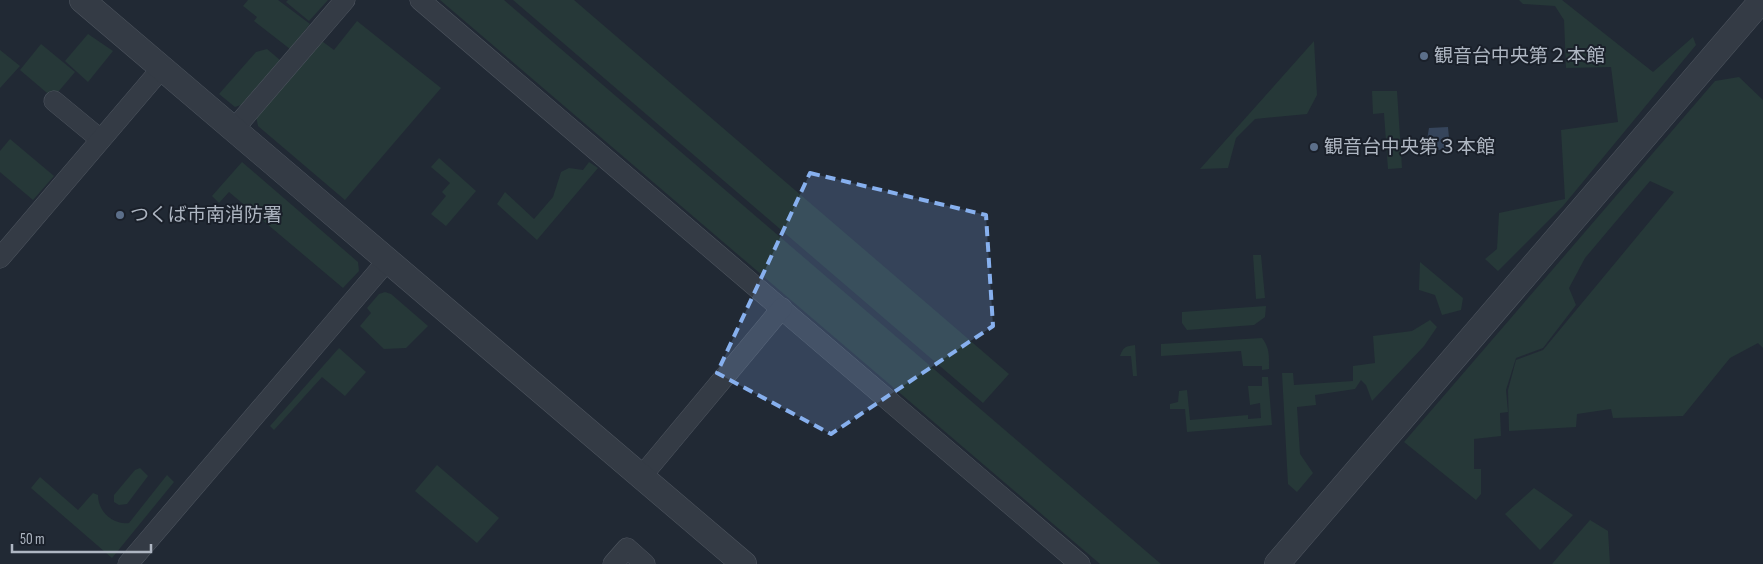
<svg xmlns="http://www.w3.org/2000/svg" width="1763" height="564" font-family="'Sofia Sans Condensed','Noto Sans JP',sans-serif">
<style>
.green{fill:#263838}
.water{fill:#36455b}
.lines{fill:none;stroke-linecap:round;stroke-linejoin:round}
.minor-casing{stroke:#4f5660;stroke-width:21}
.tertiary-casing{stroke:#4f5660;stroke-width:26}
.minor{stroke:#343b45;stroke-width:20}
.tertiary{stroke:#343b45;stroke-width:25}
.marked{fill:#87b0ee;fill-opacity:0.2;stroke:#87b0ee;stroke-width:4;stroke-dasharray:10 6;stroke-linejoin:round}
.service-dot{fill:#5c6f8a;stroke:#1a202a;stroke-width:2}
.labels{text-anchor:middle;dominant-baseline:central;stroke-width:4;stroke-linejoin:round;paint-order:stroke}
.poi-label{font-size:19px;fill:#aeb6c2;stroke:#1a202a;text-anchor:start}
</style>
<rect width="100%" height="100%" fill="#212934"/>
<!-- green -->
<g class="green">
<polygon points="248,0 278,0 310,24 290,49 254,21 257,17 243,6"/>
<polygon points="288,0 328,0 309,21 286,2"/>
<polygon points="440,0 504,0 1161,564 1100,564"/>
<polygon points="513,0 574,0 1009,374 983,403"/>
<polygon points="1519,0 1562,0 1653,72 1693,37 1696,45 1563,206 1498,271 1485,259 1497,249 1499,213 1565,199 1561,130 1618,122 1611,67 1566,68 1564,20 1555,6 1523,4"/>
<polygon points="357,21 441,88 345,200 258,126 256,116 319,39 334,50"/>
<polygon points="88,34 113,51 88,82 65,61"/>
<polygon points="1314,41 1317,95 1307,114 1255,119 1236,138 1228,168 1200,169"/>
<polygon points="41,44 75,72 53,98 20,70"/>
<polygon points="267,49 280,60 244,104 235,107 219,94 256,52"/>
<polygon points="0,50 20,66 0,88"/>
<polygon points="1739,77 1763,100 1763,348 1758,343 1730,358 1683,416 1613,418 1611,409 1577,414 1576,427 1509,431 1508,390 1516,360 1543,350 1674,192 1650,181 1585,258 1569,288 1576,305 1543,348 1516,358 1506,390 1508,412 1500,413 1501,436 1474,439 1474,469 1481,469 1481,494 1476,500 1404,442 1715,81"/>
<polygon points="1372,91 1397,91 1402,168 1388,169 1384,113 1373,114"/>
<polygon points="10,139 54,176 33,200 0,172 0,151"/>
<polygon points="439,158 476,191 446,226 431,214 446,196 442,192 450,183 431,167"/>
<polygon points="242,162 358,262 359,271 343,288 229,192 219,203 212,196"/>
<polygon points="589,162 598,168 537,240 497,204 505,192 534,219 553,197 561,172 569,168 583,170"/>
<polygon points="1253,255 1261,255 1265,298 1256,299"/>
<polygon points="1420,262 1463,298 1461,310 1442,315 1435,295 1419,290"/>
<polygon points="385,292 391,294 428,326 406,348 384,349 360,326 371,313 367,308 379,294"/>
<polygon points="1266,306 1265,317 1254,325 1187,330 1182,323 1182,312"/>
<polygon points="1430,320 1437,327 1424,346 1372,401 1366,385 1361,380 1355,389 1315,395 1316,405 1297,407 1300,454 1313,473 1297,492 1288,484 1282,373 1293,373 1294,385 1353,381 1353,366 1375,363 1373,336 1412,331"/>
<path d="M1262,338c8,10 7,19 7,31l-7,1v-4h-19l-2,-15 -80,5v-12z"/>
<path d="M1135,345l2,31h-4l-2,-20h-11c3,-9 6,-10 15,-11z"/>
<polygon points="339,348 366,372 345,396 322,377 274,430 270,426"/>
<polygon points="1262,377 1268,377 1272,425 1187,432 1185,409 1170,409 1170,404 1178,402 1179,391 1187,390 1190,420 1248,415 1248,419 1261,418 1260,403 1250,405 1248,386 1262,386"/>
<polygon points="437,465 499,518 477,543 415,491"/>
<polygon points="140,468 148,476 127,504 119,505 114,502 114,495 135,470"/>
<path d="M167,475l7,7 -62,76 -81,-70 9,-11 38,33 15,-17 5,2c0,17 15,30 31,28z"/>
<polygon points="1534,488 1573,515 1540,550 1505,514"/>
<polygon points="1590,520 1608,531 1610,564 1552,564"/>
</g>
<!-- water -->
<polygon class="water" points="1448,127 1450,149 1425,151 1429,128"/>
<g class="lines">
<!-- minor casing -->
<g class="minor-casing">
<g id="minor">
<polyline points="420,0 1080,564"/>
<polyline points="54,101 100,139"/>
<polyline points="234,129 345,0"/>
<polyline points="0,258 162,68"/>
<polyline points="641,477 782,308"/>
<polyline points="128,564 387,261"/>
<polyline points="613,564 627,548 645,564"/>
</g>
</g>
<!-- tertiary casing -->
<g class="tertiary-casing">
<g id="tertiary">
<polyline points="82,0 744,564"/>
<polyline points="1277,564 1762,0"/>
</g>
</g>
<!-- minor -->
<use href="#minor" class="minor"/>
<!-- tertiary -->
<use href="#tertiary" class="tertiary"/>
</g>
<!-- marked area -->
<path class="marked" d="M810,173l176,42 7,111 -162,108 -114,-61z"/>
<!-- markers -->
<g class="service-dot">
<circle cx="1424" cy="56" r="5"/>
<circle cx="1314" cy="147" r="5"/>
<circle cx="120" cy="215" r="5"/>
</g>
<g class="labels">
<!-- poi labels -->
<g class="poi-label">
<text x="1434" y="56">観音台中央第２本館</text>
<text x="1324" y="147">観音台中央第３本館</text>
<text x="130" y="215">つくば市南消防署</text>
</g>
</g>
<!-- scale -->
<path d="M12 544v8h139v-8" fill="none" stroke="#aeb6c2" stroke-width="2.5"/>
<text x="20" y="544" font-size="15" fill="#aeb6c2" stroke="#1a202a" stroke-width="4" paint-order="stroke">50 m</text>
</svg>
